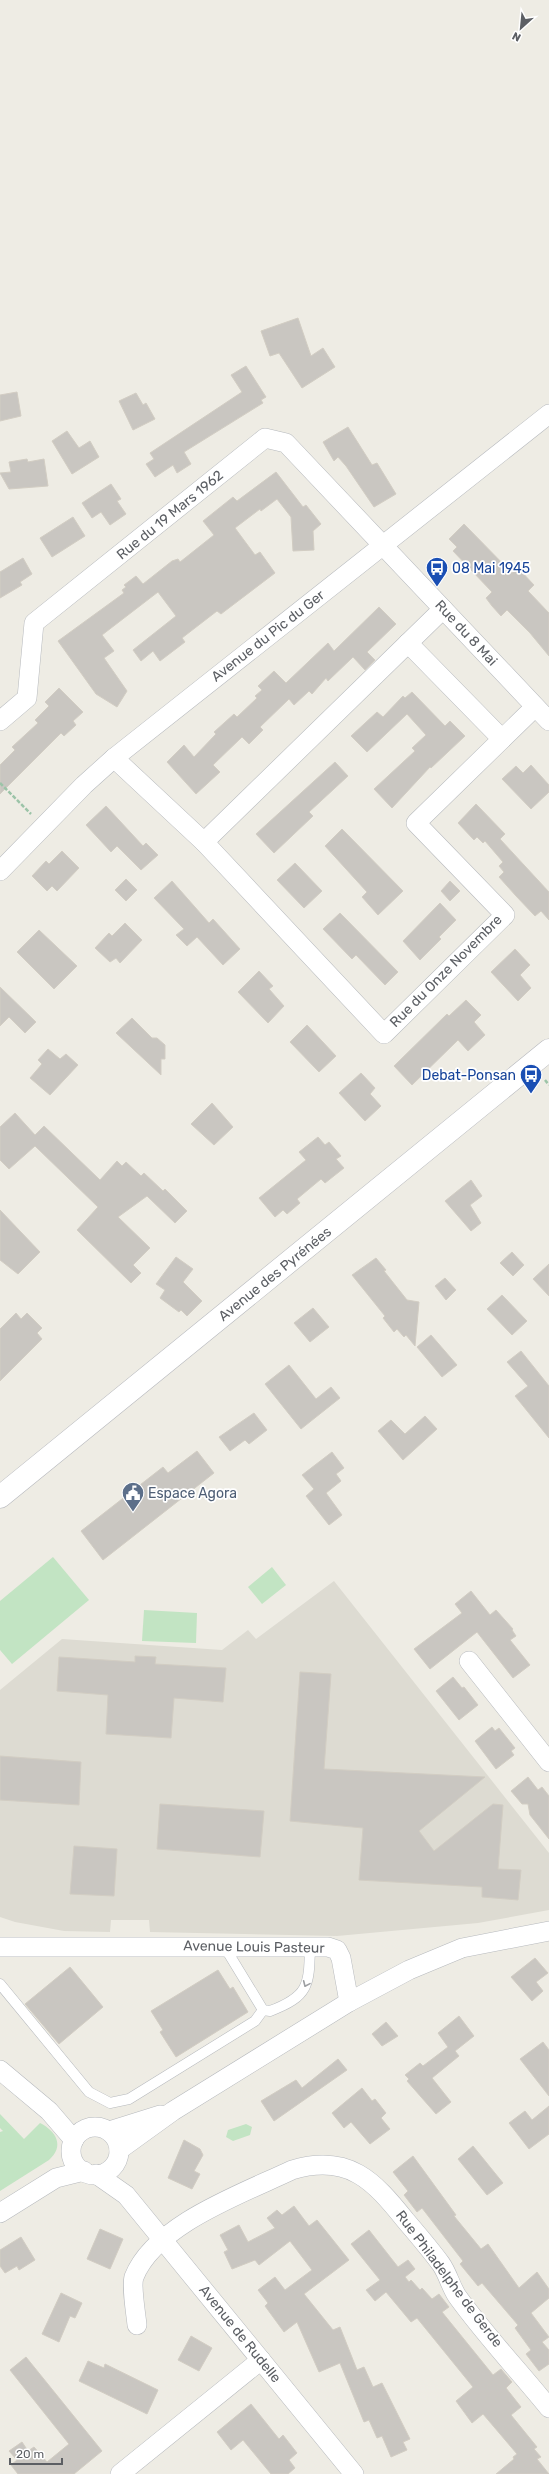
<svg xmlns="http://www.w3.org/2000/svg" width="549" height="2474" font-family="Rubik,sans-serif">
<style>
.education{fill:#dddbd2}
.green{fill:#c2e4c3}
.building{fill:#c9c6c1;stroke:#d2cdc3}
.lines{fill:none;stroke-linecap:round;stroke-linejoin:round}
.service-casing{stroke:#b6b9bd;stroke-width:11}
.minor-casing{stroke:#b6b9bd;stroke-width:20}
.secondary-casing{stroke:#b6b8bd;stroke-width:23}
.path{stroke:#9cc4a8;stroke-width:2.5;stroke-dasharray:4 2;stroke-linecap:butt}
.service{stroke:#fff;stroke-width:10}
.minor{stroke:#fff;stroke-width:19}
.secondary{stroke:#fff;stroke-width:22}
.oneway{stroke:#9d9fa2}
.labels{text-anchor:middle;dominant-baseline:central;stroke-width:3.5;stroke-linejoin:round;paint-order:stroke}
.street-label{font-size:14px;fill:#5c5f64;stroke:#fff}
.transit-label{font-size:14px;fill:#164399;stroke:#fff;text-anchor:start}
.service-label{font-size:14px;fill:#4e5e75;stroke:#fff;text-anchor:start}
</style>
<rect width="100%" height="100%" fill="#eeece4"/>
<!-- education -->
<polygon class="education" points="334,1581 549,1853 549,1910 478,1923 337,1936 150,1932 149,1920 111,1920 110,1932 64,1931 15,1922 0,1917 0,1690 62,1639 222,1650 248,1630 256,1639"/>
<!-- green -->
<g class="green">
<polygon points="53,1557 89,1600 12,1664 0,1650 0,1601"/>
<polygon points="272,1567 286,1585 262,1604 248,1587"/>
<polygon points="144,1610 197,1613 196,1643 142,1641"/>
<path d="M0,2114l24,25 16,-16c16,8 25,23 9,37l-49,31v-59l3,-1 -3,-3z"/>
<polygon points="246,2124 252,2127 250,2135 233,2141 226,2137 228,2130"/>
</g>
<!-- building -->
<g class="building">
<polygon points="298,318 311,356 323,348 335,367 302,388 279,353 270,356 261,331"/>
<polygon points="246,366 266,397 261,400 263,403 184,452 191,464 177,473 173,465 155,477 146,464 154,459 150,453 242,392 231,375"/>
<polygon points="17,392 21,416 0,421 0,395"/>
<polygon points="136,393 143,405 146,403 155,419 133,430 119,401"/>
<polygon points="348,427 372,465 377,463 396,494 374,507 346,466 338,457 334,461 323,442"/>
<polygon points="67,431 79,448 90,441 99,457 72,474 52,441"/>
<polygon points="27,459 28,462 44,459 48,486 9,489 0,473 11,472 9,462"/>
<polygon points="276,472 303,507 306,505 321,524 313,531 314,550 293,551 291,517 277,499 261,511 260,509 235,528 255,555 260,552 275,573 221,614 217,611 182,638 185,642 160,661 153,651 141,661 133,650 176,616 158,592 102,635 114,651 104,658 127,691 117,707 96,694 58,641 124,593 122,590 126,587 124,585 136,576 143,584 172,561 178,559 180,562 214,535 203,521 233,497 237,501"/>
<polygon points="111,484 121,499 117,501 126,514 110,525 101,512 92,518 82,503"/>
<polygon points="73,517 85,536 52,557 40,538"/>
<polygon points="464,524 512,573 518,568 534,585 528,591 549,613 549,656 530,633 507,610 501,616 492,606 486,598 492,592 453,551 457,547 449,539"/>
<polygon points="23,558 32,574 20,582 22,585 0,598 0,572"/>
<polygon points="379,607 396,624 367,652 375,660 365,670 353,657 328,681 326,678 312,694 309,691 294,705 289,699 260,727 263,730 249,744 242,737 213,765 220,772 196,794 167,762 184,745 194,757 216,734 214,732 234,714 237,717 257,698 255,696 262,690 258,686 274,671 286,683 328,643 334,651"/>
<polygon points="59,688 83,712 73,721 76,725 64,736 61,733 0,794 0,765 15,750 12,747 38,723 35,720 49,706 45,702"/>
<polygon points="412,692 445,726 450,721 465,736 431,768 430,767 392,808 374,789 415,751 412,748 426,735 407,714 367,752 351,736 377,712 383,717 403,696 405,698"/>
<polygon points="335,762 348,776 309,812 313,816 274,853 256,834"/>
<polygon points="531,765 549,785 549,792 531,809 502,779 516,766 523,773"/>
<polygon points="476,804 505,834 500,839 549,892 549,920 541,911 535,916 516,896 499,877 504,872 499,866 503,862 485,841 483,843 477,837 474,840 458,823"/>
<polygon points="106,806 143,846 146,843 158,855 141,870 117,846 111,852 86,825"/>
<polygon points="342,829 403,891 378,915 362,897 367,892 325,846"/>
<polygon points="62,851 79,868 57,891 52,886 47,891 32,876 46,861 49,864"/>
<polygon points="295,863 322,891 304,908 277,880"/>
<polygon points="126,879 137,890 126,901 115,890"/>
<polygon points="172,881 209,923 213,919 240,949 223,965 197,937 187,946 176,935 184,929 154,898"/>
<polygon points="450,881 460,891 450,901 441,891"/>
<polygon points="440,903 456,920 439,937 441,939 420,960 403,941"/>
<polygon points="340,913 398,972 385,985 356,955 352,959 323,929"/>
<polygon points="125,923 142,940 120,963 116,958 110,962 95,948 109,933 112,936"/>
<polygon points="39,930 77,966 54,989 17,952"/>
<polygon points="515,949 530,965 520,975 531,988 518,1001 491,972"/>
<polygon points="259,971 273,986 269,989 284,1006 268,1023 238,992"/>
<polygon points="0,987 36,1022 25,1033 9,1017 0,1026"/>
<polygon points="466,1000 481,1015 474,1022 485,1035 468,1051 458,1040 412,1085 394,1066 447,1014 449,1016"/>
<polygon points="132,1018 152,1038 157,1038 165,1045 165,1059 161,1059 161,1075 116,1033"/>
<polygon points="307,1025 336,1056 319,1072 290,1042"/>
<polygon points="48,1049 60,1059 66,1054 78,1065 50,1095 30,1078 42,1064 38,1060"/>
<polygon points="361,1073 375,1088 370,1094 381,1106 365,1121 339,1093"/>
<polygon points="212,1103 233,1127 214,1145 191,1124"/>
<polygon points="15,1113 35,1135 44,1126 100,1180 117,1161 122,1166 126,1162 141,1176 144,1173 163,1191 165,1189 187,1211 175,1223 147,1196 118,1217 150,1248 133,1265 141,1273 131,1283 77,1230 98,1207 35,1146 9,1169 0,1160 0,1127"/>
<polygon points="318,1137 325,1145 329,1142 341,1156 336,1159 344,1168 325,1183 321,1179 297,1199 300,1203 287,1214 283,1210 275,1217 259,1198 306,1160 299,1152"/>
<polygon points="471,1180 482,1196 470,1205 481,1223 471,1231 445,1201"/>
<polygon points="0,1210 40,1252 18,1274 0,1260"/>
<polygon points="512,1252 524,1265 513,1276 500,1263"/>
<polygon points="176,1257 193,1269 183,1282 202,1301 187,1316 181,1310 179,1312 160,1298 165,1290 156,1284"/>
<polygon points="376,1258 386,1270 384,1271 407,1300 419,1302 415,1346 406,1335 404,1337 397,1329 394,1332 383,1318 385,1316 352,1275"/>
<polygon points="549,1264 549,1296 533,1279"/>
<polygon points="445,1278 456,1290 446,1300 435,1286"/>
<polygon points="502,1295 527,1321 512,1335 487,1309"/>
<polygon points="313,1308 329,1327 310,1342 294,1323"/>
<polygon points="16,1313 21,1319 27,1313 42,1328 37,1333 42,1339 0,1381 0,1329"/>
<polygon points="431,1335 457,1365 442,1377 417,1347"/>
<polygon points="521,1351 549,1386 549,1438 515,1396 528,1386 507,1362"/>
<polygon points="289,1365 316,1399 331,1387 340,1398 301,1429 265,1384"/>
<polygon points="254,1413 267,1430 249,1444 245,1440 230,1451 219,1437"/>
<polygon points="425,1416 437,1429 403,1460 378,1431 391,1420 405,1434"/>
<polygon points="197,1451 214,1473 103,1560 81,1531 163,1467 168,1473"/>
<polygon points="332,1452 344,1468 336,1474 341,1481 326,1493 342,1515 329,1525 306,1496 314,1489 302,1475"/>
<polygon points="471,1591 490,1615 496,1610 513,1629 512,1630 516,1636 510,1640 530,1665 513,1678 477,1632 430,1669 414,1649 462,1613 455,1604"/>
<polygon points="135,1656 156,1657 155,1664 226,1668 223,1702 174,1698 171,1738 106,1734 108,1695 57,1691 59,1657 135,1662"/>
<polygon points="300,1672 331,1674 324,1769 485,1777 419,1831 434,1851 493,1804 503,1805 498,1869 521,1870 518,1900 482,1897 482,1887 359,1880 363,1828 290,1821"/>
<polygon points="453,1677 462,1688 464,1687 478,1705 459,1720 436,1691"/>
<polygon points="492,1727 495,1731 499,1728 515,1748 511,1751 514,1755 496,1769 475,1741"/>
<polygon points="0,1756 81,1762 79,1805 0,1800"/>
<polygon points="528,1777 538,1790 542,1787 549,1796 549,1839 530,1815 528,1804 522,1804 511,1791"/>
<polygon points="160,1804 264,1811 260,1857 157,1849"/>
<polygon points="74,1846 117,1849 114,1896 70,1894"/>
<polygon points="535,1958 548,1973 536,1982 543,1991 532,2001 511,1977"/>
<polygon points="70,1967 103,2007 59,2044 25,2004"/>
<polygon points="218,1970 230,1989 233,1987 248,2012 176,2057 160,2032 163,2030 151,2011"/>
<polygon points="459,2016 474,2036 455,2051 459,2056 432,2078 451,2102 436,2114 407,2081 409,2079 405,2075 420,2063 423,2066 448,2047 438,2033"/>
<polygon points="386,2022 398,2036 382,2046 372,2034"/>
<polygon points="543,2042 549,2050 549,2096 520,2059"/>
<polygon points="338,2059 347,2070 274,2121 261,2101 296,2080 302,2088"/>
<polygon points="362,2088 372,2101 375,2099 386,2113 381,2118 390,2129 370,2144 351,2122 344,2128 332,2113"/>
<polygon points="549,2106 549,2134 529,2149 509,2123 525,2111 532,2120"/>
<polygon points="184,2140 200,2149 203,2155 194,2171 200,2174 192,2189 168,2178"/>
<polygon points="473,2146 503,2183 487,2195 458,2159"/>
<polygon points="413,2156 456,2215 454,2216 481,2249 488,2244 519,2288 537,2272 549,2289 549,2298 531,2313 549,2337 542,2342 549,2350 549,2364 539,2371 526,2354 531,2350 515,2328 518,2325 482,2283 478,2286 460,2264 463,2261 422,2208 417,2212 404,2195 408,2191 393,2172"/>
<polygon points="294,2206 309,2226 317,2220 349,2260 304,2294 333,2330 340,2327 357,2370 364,2367 373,2387 382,2383 410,2439 403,2442 407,2450 391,2457 382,2436 377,2438 369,2420 364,2422 340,2363 319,2372 297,2322 284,2332 265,2306 268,2303 258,2290 275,2277 285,2290 312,2270 290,2241 259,2265 255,2260 232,2269 224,2252 228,2250 220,2235 239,2225 248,2242 275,2228 267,2218 277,2210 282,2215"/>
<polygon points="100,2229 123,2239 110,2269 87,2259"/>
<polygon points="369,2230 398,2267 408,2260 415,2269 405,2277 409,2282 411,2280 420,2290 422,2288 432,2299 439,2294 449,2307 442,2312 493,2375 501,2369 512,2382 506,2388 521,2407 511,2415 537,2447 534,2449 541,2457 537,2459 549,2474 496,2474 514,2459 513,2457 517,2454 483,2414 472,2423 456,2401 473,2387 417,2318 411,2322 386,2292 375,2301 366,2290 380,2280 351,2244"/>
<polygon points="21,2237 35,2260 19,2270 17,2266 5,2273 0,2266 0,2250"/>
<polygon points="61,2293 82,2303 75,2318 70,2316 59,2342 42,2334"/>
<polygon points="191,2336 212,2348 199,2371 178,2360"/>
<polygon points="26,2357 102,2451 74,2474 18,2474 11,2465 17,2460 9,2451 22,2442 28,2451 34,2447 47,2462 69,2444 10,2370"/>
<polygon points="88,2361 104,2368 105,2364 158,2390 147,2414 79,2381"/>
<polygon points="251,2404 279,2439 283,2435 297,2453 289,2460 295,2468 288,2474 271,2474 243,2440 231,2450 217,2432"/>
</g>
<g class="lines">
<!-- service casing -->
<g class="service-casing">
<g id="service">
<path d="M224,1946l39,64 7,1c40,-15 39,-27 40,-65"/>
<polyline points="0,1984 89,2092 110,2103 129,2099 255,2021 263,2010"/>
</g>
</g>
<!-- minor casing -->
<g class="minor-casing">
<g id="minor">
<polyline points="408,643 502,739"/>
<polyline points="0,721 27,698 34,623 265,438 286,443 549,721"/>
<polyline points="114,758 204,842 384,1034 505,915 416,823 535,707"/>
<polyline points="204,842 443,609"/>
<polyline points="0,871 84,785 114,758 549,414"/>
<polyline points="469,1661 549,1762"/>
<polyline points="0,1947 328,1947 337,1950 341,1958 349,2002"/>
<polyline points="0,2070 49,2111 74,2140"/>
<circle cx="95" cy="2151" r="24"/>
<polyline points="109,2131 160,2115"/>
<polyline points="119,2150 173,2111 349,2002 409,1970 462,1948 549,1931"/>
<polyline points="96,2174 126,2195 354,2474"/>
<polyline points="0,2213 56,2178 84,2171"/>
<path d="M137,2325c-1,-11 -6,-39 -3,-48 21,-53 110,-84 158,-107 57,-17 82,11 114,51 12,14 24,28 35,43 7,10 9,21 16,32 28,39 62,75 92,112"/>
<polyline points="120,2474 261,2360"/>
</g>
</g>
<!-- secondary casing -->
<g class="secondary-casing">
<polyline id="secondary" points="0,1497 549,1050"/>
</g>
<!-- path -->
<g class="path">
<polyline points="0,783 31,814"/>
<polyline points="545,1080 549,1085"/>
</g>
<!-- service -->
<use href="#service" class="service"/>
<!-- minor -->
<use href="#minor" class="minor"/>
<!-- secondary -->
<use href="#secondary" class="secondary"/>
</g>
<!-- one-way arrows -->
<defs><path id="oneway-chevron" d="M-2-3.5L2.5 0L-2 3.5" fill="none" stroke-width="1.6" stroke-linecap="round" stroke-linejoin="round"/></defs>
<use class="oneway" href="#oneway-chevron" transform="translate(306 1984) rotate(114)"/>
<!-- icons -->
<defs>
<g id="bus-pin" transform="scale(1.15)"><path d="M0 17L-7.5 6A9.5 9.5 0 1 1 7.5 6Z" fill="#1a4fb4" stroke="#fff"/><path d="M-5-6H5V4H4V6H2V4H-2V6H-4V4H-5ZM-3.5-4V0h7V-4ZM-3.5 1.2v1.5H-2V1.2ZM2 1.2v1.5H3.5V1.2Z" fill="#fff"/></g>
<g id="civic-pin" transform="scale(1.15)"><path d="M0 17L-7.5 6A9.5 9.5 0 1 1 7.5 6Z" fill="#5c6f8a" stroke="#fff"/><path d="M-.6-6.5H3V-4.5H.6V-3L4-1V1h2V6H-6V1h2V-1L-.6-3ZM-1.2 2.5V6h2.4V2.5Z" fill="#fff"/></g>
</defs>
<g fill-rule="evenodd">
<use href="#bus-pin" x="437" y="568"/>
<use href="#bus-pin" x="531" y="1075"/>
<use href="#civic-pin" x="133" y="1493"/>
</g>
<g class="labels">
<!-- street labels -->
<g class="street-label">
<text transform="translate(170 515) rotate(-39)">Rue du 19 Mars 1962</text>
<text transform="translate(466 633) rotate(47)">Rue du 8 Mai</text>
<text transform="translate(268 636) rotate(-38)">Avenue du Pic du Ger</text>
<text transform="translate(446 971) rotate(-45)">Rue du Onze Novembre</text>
<text transform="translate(275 1274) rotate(-39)">Avenue des Pyrénées</text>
<text transform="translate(254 1947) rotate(1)">Avenue Louis Pasteur</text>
<text transform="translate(449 2279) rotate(53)">Rue Philadelphe de Gerde</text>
<text transform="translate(240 2334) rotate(51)">Avenue de Rudelle</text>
</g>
<!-- transit labels -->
<g class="transit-label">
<text x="452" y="568">08 Mai 1945</text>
<text x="516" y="1075" text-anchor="end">Debat-Ponsan</text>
</g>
<!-- service labels -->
<g class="service-label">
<text x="148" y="1493">Espace Agora</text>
</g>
</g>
<!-- north arrow -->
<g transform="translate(521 28) rotate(207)" stroke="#ffffff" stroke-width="3" paint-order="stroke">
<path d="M0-3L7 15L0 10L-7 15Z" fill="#5c5f64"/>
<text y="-6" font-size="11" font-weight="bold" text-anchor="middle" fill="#5c5f64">N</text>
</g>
<!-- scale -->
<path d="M10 2458v6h52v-6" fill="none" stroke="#5c5f64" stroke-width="2"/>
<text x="16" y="2458" font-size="12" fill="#5c5f64" stroke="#ffffff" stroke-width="3" paint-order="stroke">20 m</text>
</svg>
